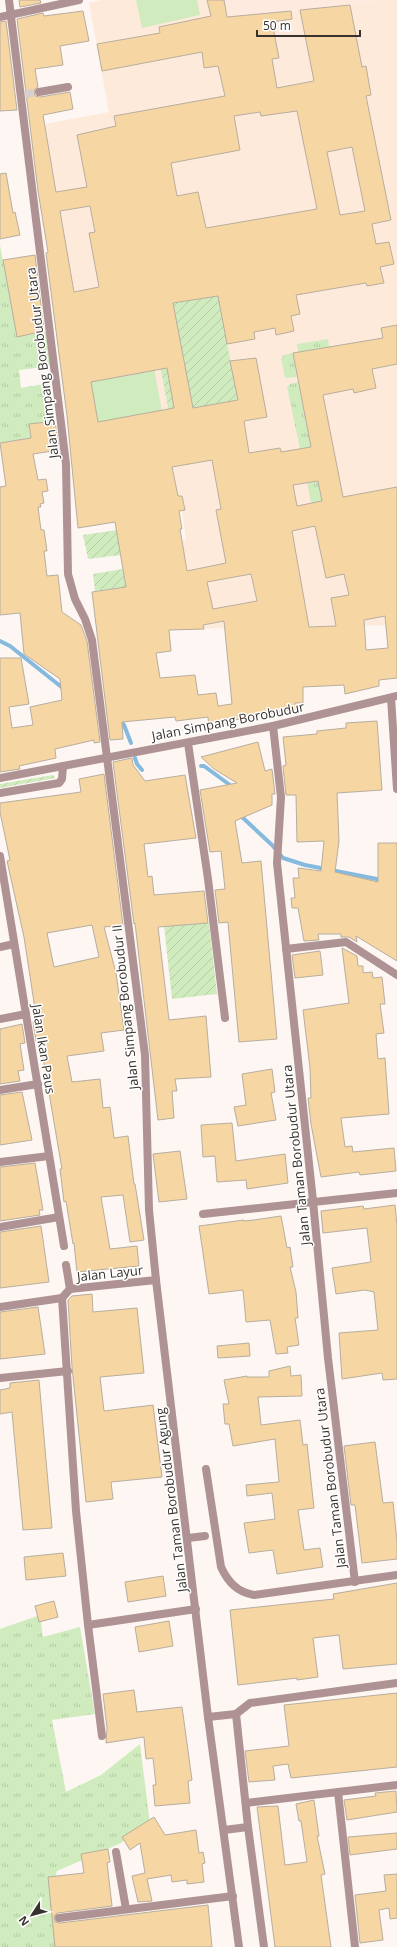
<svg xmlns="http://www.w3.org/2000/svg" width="397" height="1947" font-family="'Open Sans',sans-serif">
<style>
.built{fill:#feeade}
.education{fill:#feeadb}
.grass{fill:url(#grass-tufts)}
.garden{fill:url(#garden-furrows)}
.pitch{fill:#d0ecbe}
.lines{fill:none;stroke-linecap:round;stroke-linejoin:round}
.stream{stroke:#85bade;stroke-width:4}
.building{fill:#f6d6a2;stroke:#b8ae9f;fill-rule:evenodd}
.minor-tunnel{stroke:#d6cfcb;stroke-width:8;stroke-dasharray:8 4;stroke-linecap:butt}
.minor{stroke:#af9294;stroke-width:8}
.labels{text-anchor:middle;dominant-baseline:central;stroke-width:3;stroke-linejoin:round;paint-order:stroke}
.street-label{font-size:13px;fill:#38322e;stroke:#fff}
</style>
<defs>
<pattern id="grass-tufts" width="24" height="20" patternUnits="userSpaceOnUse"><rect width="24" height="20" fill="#d0ecbe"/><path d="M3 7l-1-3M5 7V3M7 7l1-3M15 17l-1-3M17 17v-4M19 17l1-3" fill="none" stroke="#b3cba4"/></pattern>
<pattern id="garden-furrows" width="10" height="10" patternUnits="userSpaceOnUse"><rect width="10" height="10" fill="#d0ecbe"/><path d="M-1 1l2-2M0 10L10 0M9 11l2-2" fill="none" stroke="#b3cba4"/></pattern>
</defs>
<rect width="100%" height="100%" fill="#fdf6f2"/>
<!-- built -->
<polygon class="built" points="207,0 378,0 335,7 212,18"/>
<!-- education -->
<polygon class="education" points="101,0 207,0 212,18 335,7 378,0 397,0 397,625 178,629 134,634 158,545 186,540 182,511 115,522 45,124 109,112 89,3"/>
<!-- grass -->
<g class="grass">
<polygon points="0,245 17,337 48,331 52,366 19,370 21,388 49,383 55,421 29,424 31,438 0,443"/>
<polygon points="328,339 329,347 298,352 297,344"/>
<polygon points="293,353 297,377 285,378 281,358 284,355"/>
<polygon points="298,382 322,501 311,503 307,483 313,482 300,449 287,387 290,384"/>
<polygon points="40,1615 43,1637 80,1627 95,1714 52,1720 66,1792 101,1775 140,1744 150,1824 119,1844 57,1871 53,1885 58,1911 56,1947 0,1947 0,1629"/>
</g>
<!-- garden -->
<g class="garden">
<polygon points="218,296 238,400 193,408 173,303"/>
<polygon points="156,308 179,433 173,433 149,309"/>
<polygon points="117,530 121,555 88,559 83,535"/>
<polygon points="123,569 126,587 95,591 93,574"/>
<polygon points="53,775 55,778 0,788 0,784"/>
<polygon points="209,923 217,994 172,999 164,926"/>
</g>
<!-- pitch -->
<g class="pitch">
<polygon points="136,0 197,0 200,15 142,28"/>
<polygon points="138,280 174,477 110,490 74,292"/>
</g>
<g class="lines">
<!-- stream -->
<g class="stream">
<polyline points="0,641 10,646 64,689"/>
<polyline points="118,719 124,725 131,743"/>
<polyline points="135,758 137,764 142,770"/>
<polyline points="201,766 204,766 234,788"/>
<polyline points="241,813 242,817 272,845 283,858 305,865 382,880"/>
</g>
</g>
<!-- building -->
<g class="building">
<polygon points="19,0 40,0 41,3 20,7"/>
<path d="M207,0h17l3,17 64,-6 1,8 -20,3 7,36 -7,1 5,29 37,-7 -14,-71 50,-5 12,62 4,-1 5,29 -5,1 25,124 -19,4 4,20 13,-2 5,22 -14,3 4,16 -17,3 -1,-3 -70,12 4,19 -9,2 3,15 -18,4 -1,-7 -21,4 1,7 -28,5 -9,-48 -45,7 20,105 45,-8 -8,-39 26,-3 11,59 -23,4 5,32 31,-5 1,4 30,-5 -18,-94 90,-15 -2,-10 16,-3v39l-25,5 4,19 -22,5 -1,-4 -30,6 20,102 54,-10v191l-18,2v6l-34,8 -1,-9 -41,2v16h-8l1,6 -62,11v2l-25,4 -1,-9 -32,4 -1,-4 -53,5 1,17 -13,1 -18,-148 34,-5 -11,-65 -37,6 -11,-112 -21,-163 2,-1 -10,-61 -21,-172 26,-6 1,3 39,-5 6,30 -29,5 3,19 -28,4 3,18 -4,3 1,6 5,1 30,-5 3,17 -30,6 13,77 31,-5 -10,-52 39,-9 -2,-10 111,-20 -7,-30 -14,2 -2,-16 -100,19 -5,-27 63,-11 -1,-6 52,-11zM297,111l20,98 -111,19 -8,-36 -21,4 -6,-33 69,-13 -6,-34 26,-4 1,4zM352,147l13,64 -25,4 -13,-63zM90,206l5,26 -6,1 10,54 -25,5 -14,-81zM167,368l7,40 -76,14 -7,-40zM212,460l9,49 -5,1 10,53 -39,8 -7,-42h2l-3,-18 6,-1 -3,-14h-4l-6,-29zM318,481l4,20 -25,5 -4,-21zM315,526l11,52 18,-4 5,21 -18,3 5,28 -27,1 -17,-96zM251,574l6,27 -44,8 -6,-27zM385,616l3,32 -22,2 -2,-30zM224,621l8,83 -14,2 -2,-13 -18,2 -3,-20 -35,3 -4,-25 15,-2 -2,-21 35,-1 -1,-4z"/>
<polygon points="6,21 17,110 0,111 0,22"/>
<polygon points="6,173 13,213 15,212 20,235 0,239 0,174"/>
<polygon points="35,255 44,331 17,337 3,260"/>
<polygon points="55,421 59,450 33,454 38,480 46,479 48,491 42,492 44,503 40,504 41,507 38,507 41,530 44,530 47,551 44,551 47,576 58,575 62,612 81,625 87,641 100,742 94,743 94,740 55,749 56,758 19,766 20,769 0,772 0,658 21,658 29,704 9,707 12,728 33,725 30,707 62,700 60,679 24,654 20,613 0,615 0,487 6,486 0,443 31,438 29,424"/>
<polygon points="377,721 382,790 337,793 339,841 335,872 378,882 378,843 397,843 397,961 356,936 357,942 349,937 341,937 341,934 318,934 319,940 304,941 298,908 292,908 291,898 295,898 293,878 299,878 298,868 321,871 324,841 297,842 296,795 286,795 283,766 286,765 283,737 317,734 317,731 346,728 346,723"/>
<polygon points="258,742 265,771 272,769 275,794 272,794 272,805 235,821 242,863 261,861 277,1039 239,1042 228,922 219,923 215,890 225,889 221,851 210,852 200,790 237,783 214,769 201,757"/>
<polygon points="132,758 133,765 145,781 185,775 196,838 144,844 148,877 152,876 154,895 204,891 208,923 158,927 169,1020 206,1016 211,1077 175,1079 177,1091 172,1091 174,1118 158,1120 135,923 134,924 113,762"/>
<path d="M104,774l19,151 -19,2 12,46 8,57 -23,3 3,18 -37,5 5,26 28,-3 3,29 7,-1 4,31 14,-2 6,48h1l9,56 -14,2 -7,-47 -22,2 9,52 27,-3 2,20 -62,6 -3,-29 -1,1 -7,-43 -2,1 -4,-33h2l-22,-129 -4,1 -3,-19h4l-13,-85 -17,-76 3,-1 -10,-48v-9l81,-11 -2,-13zM92,925l7,32 -45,10 -7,-34z"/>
<polygon points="342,948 357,956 358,966 363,966 363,973 372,972 373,978 382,977 385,1004 380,1004 384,1033 376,1034 378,1059 385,1058 389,1114 341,1118 345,1147 352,1146 353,1152 394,1148 396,1171 360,1175 359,1172 321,1177 311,1124 308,1098 311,1098 310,1068 303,1010 349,1003"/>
<polygon points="320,951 323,975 295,978 292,955"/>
<polygon points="22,1024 25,1043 20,1044 24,1070 18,1071 20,1081 0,1084 0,1029"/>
<polygon points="272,1069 275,1092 271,1093 276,1120 238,1126 234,1107 246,1105 242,1074"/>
<polygon points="22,1092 32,1140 0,1145 0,1095"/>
<polygon points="232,1123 236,1161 285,1154 288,1183 247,1189 246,1180 217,1182 215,1156 203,1157 201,1125"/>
<polygon points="180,1151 187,1199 159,1202 153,1154"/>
<polygon points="35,1163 43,1210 39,1210 40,1215 0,1221 0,1167"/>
<polygon points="395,1205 397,1225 397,1379 383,1380 382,1373 342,1379 339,1333 378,1330 374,1292 365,1290 336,1294 332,1268 371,1262 367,1228 323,1233 321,1211 363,1206 364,1209"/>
<polygon points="281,1216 287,1248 290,1247 293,1267 290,1267 296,1292 298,1318 295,1318 299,1345 287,1347 288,1353 276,1354 270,1320 246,1322 243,1290 209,1294 199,1226 244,1220 244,1221 254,1220"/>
<polygon points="41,1226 49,1282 0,1288 0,1232"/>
<polygon points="92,1294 93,1312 137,1308 144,1373 100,1377 104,1411 153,1405 162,1477 111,1482 113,1499 86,1502 72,1367 68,1300 72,1296"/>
<polygon points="38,1307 45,1354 0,1359 0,1312"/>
<polygon points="249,1343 250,1356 218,1358 217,1346"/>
<polygon points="290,1366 291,1376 301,1375 302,1396 258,1397 261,1425 300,1420 303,1445 307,1444 314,1508 298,1510 304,1550 320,1548 323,1567 277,1574 273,1550 249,1553 244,1523 275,1519 272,1493 247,1496 246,1485 279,1482 275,1439 233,1446 229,1424 225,1424 223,1404 229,1404 224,1380 247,1376 247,1377 269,1377 269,1371"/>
<polygon points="39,1380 52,1528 23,1530 12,1412 0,1414 0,1390 10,1388 10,1383"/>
<polygon points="375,1442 383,1503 393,1502 397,1541 397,1559 362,1563 355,1505 351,1505 344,1446"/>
<polygon points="63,1553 66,1576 26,1580 24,1557"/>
<polygon points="163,1576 166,1596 128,1602 125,1582"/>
<polygon points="397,1583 397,1664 343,1669 339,1635 313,1638 318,1677 297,1680 297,1678 238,1685 230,1610 334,1599 333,1594"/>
<polygon points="54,1601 58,1617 39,1622 35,1606"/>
<polygon points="169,1621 173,1646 139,1652 135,1627"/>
<polygon points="134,1690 137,1712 182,1707 192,1780 188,1781 190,1803 155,1806 153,1785 156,1785 153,1758 146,1759 144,1737 106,1743 107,1728 103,1694"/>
<polygon points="397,1693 397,1767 291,1778 288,1764 273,1766 275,1780 249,1782 245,1751 289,1746 284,1705"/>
<polygon points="396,1791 397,1812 347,1820 344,1800 376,1796 375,1793"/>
<polygon points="314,1800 319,1836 317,1836 325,1874 321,1875 331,1947 275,1947 257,1807 278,1806 285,1865 307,1862 301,1821 299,1821 296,1804"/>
<polygon points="154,1817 165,1835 196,1830 199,1853 203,1852 205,1863 202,1864 204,1882 187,1884 187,1880 172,1882 171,1875 147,1879 152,1901 138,1902 132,1876 145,1873 140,1843 130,1850 122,1837"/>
<polygon points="397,1833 397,1849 350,1855 348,1837"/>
<polygon points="108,1849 110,1862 107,1863 112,1906 58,1913 54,1916 55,1922 60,1923 208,1905 212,1947 55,1947 48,1877 84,1873 81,1854"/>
<polygon points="397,1874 397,1918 390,1919 389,1908 379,1910 383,1940 360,1943 355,1895 386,1891 384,1875"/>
</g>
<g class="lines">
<!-- minor-tunnel -->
<polyline class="minor-tunnel" points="25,94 39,92"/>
<!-- minor -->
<g class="minor">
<polyline points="9,0 66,464 68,574 75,599 85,619 92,640 145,1055 149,1210 156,1280 208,1717 239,1947"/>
<polyline points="0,17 79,0"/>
<polyline points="39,92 68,87"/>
<polyline points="391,698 397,789"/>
<polyline points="273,726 281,797 277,863 313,1201 328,1358 355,1582"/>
<polyline points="188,743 208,879 225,1018"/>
<polyline points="0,778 273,726 397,696"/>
<polyline points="0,793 59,783 62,779 63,766"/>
<polyline points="0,856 64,1246"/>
<polyline points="0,947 14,944"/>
<polyline points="286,949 346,942 397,975"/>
<polyline points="0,1019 26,1014"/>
<polyline points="0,1090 38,1084"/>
<polyline points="0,1162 49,1156"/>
<polyline points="203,1214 397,1193"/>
<polyline points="0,1227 59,1217"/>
<polyline points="66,1265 70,1289"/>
<polyline points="62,1298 76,1511 88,1625 102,1736"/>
<polyline points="0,1307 62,1298 70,1289 156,1280"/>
<polyline points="0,1378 68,1371"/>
<path d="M206,1469l15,98c7,15 16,25 33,28l143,-20"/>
<polyline points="188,1538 205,1536"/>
<polyline points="88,1625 196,1609"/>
<polyline points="236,1714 248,1827 264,1947"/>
<polyline points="208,1717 236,1714 250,1703 397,1683"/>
<polyline points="338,1792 355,1947"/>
<polyline points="246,1803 397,1785"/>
<polyline points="224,1830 248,1827"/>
<polyline points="116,1852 126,1909"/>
<polyline points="59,1918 233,1896"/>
</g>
</g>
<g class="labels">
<!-- street labels -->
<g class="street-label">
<text transform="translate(42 363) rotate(-97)">Jalan Simpang Borobudur Utara</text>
<text transform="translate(228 721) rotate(-11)">Jalan Simpang Borobudur</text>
<text transform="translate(125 1007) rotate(-96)">Jalan Simpang Borobudur II</text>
<text transform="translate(44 1049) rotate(81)">Jalan Ikan Paus</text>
<text transform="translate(296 1155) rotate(-96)">Jalan Taman Borobudur Utara</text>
<text transform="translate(110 1273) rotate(-6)">Jalan Layur</text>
<text transform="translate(330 1478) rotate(-97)">Jalan Taman Borobudur Utara</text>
<text transform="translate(171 1500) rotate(-97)">Jalan Taman Borobudur Agung</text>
</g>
</g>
<!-- north arrow -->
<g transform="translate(32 1915) rotate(234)" stroke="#ffffff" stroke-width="3" paint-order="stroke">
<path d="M0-3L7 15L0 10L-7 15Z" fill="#38322e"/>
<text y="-6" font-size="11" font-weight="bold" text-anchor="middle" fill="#38322e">N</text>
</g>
<!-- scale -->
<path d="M257 30v6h103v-6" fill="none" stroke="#38322e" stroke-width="2"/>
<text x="263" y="30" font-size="12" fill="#38322e" stroke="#ffffff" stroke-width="3" paint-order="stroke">50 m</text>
</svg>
